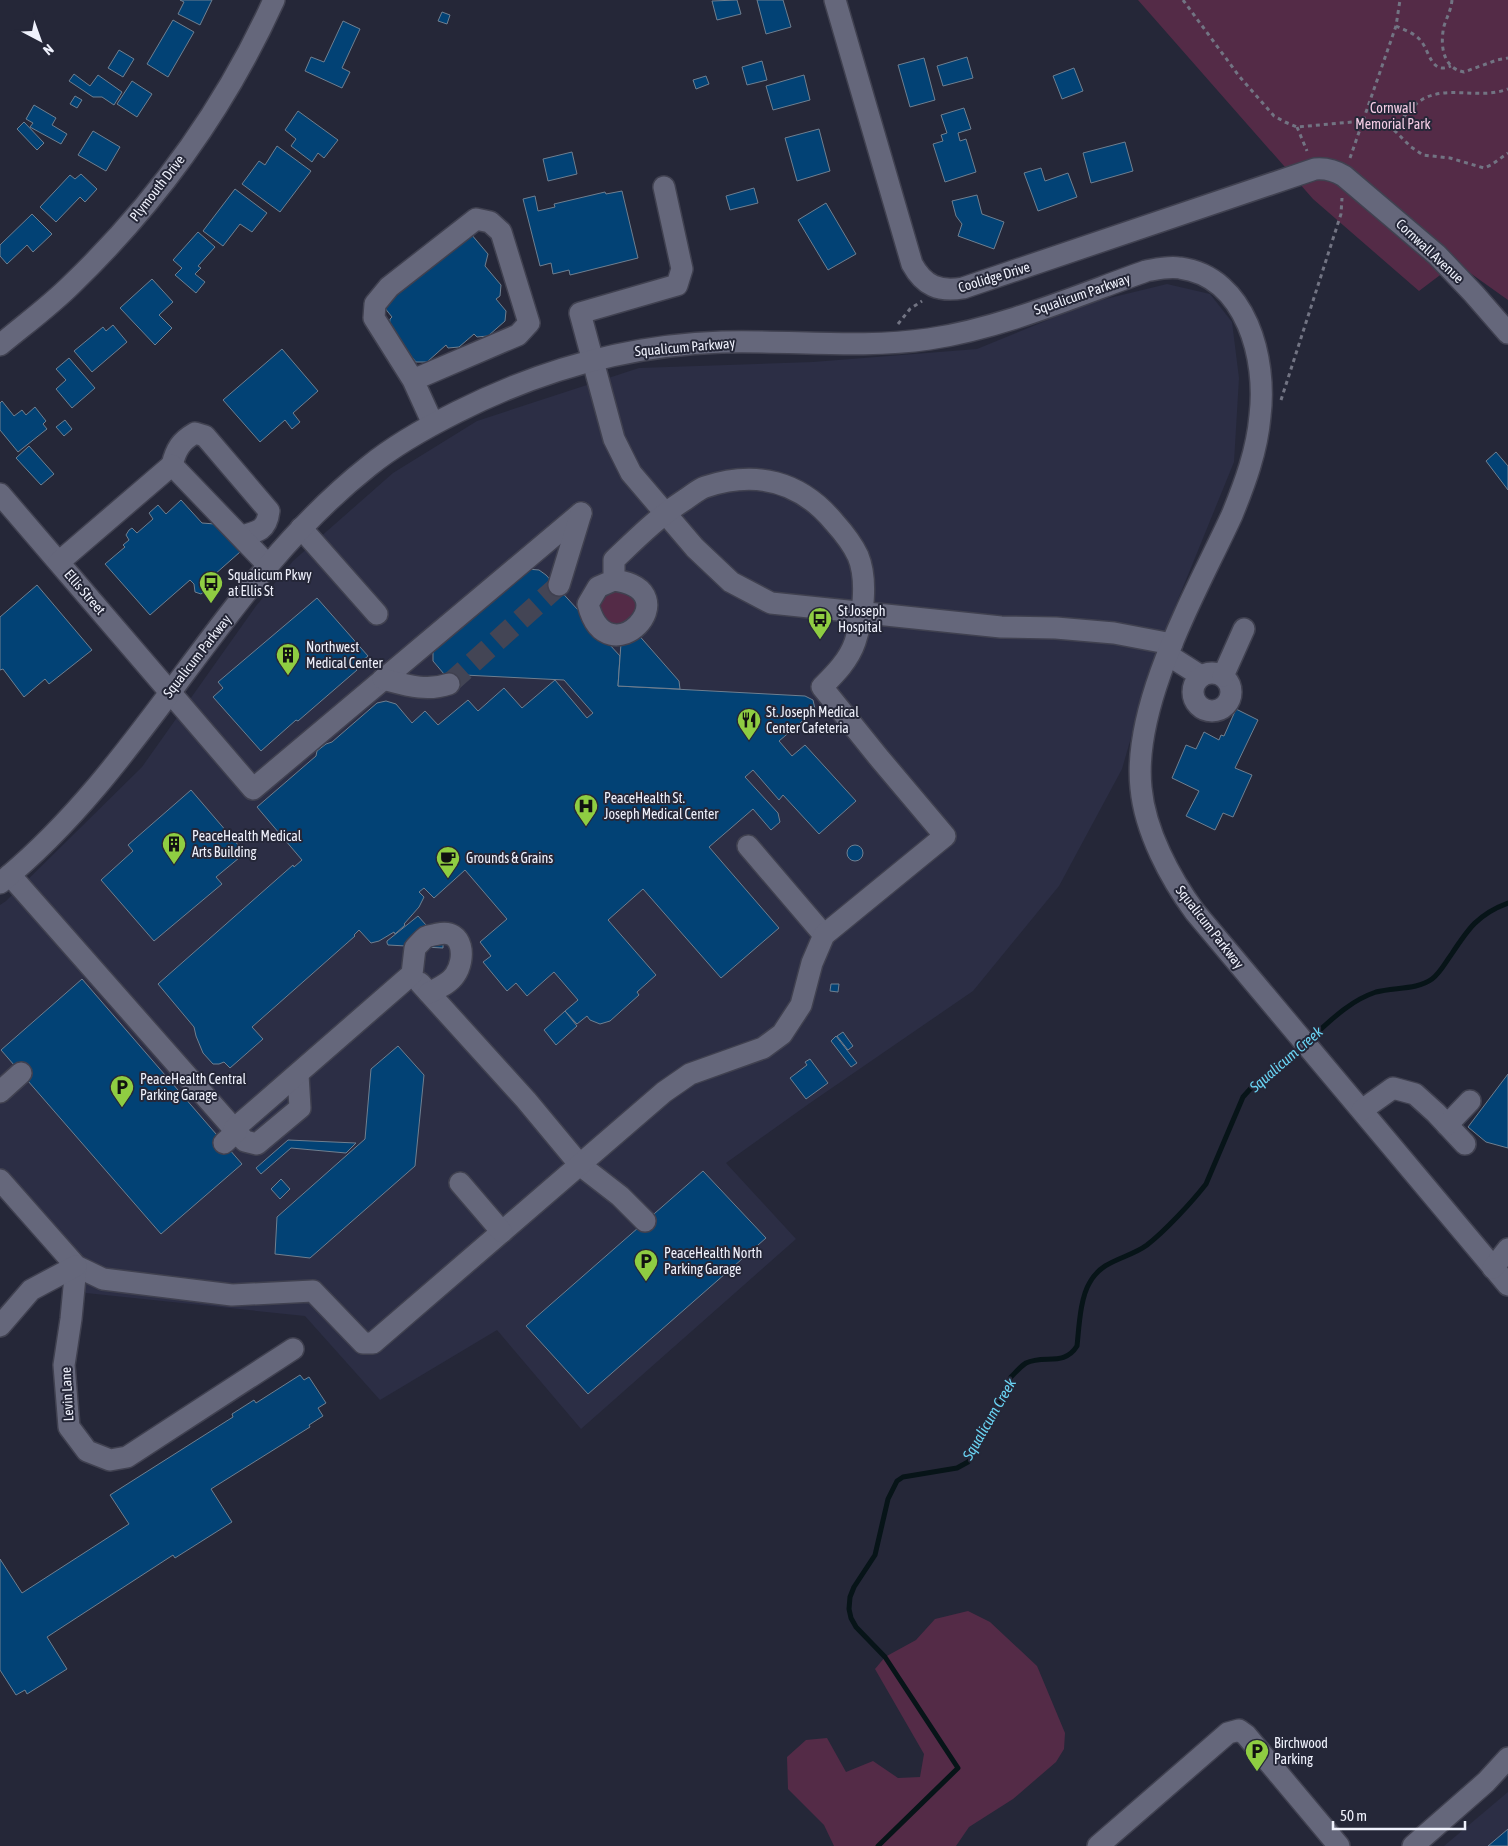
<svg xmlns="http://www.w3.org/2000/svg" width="1508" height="1846" font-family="'Asap Condensed',sans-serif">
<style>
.built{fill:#2c2e45}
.green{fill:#542b47}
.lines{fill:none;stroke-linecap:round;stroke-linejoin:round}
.stream{stroke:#071418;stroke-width:5}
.building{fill:#024275;stroke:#6f7f90}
.minor-tunnel{stroke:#434555;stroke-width:21;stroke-dasharray:21 11;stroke-linecap:butt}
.minor-casing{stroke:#404150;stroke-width:24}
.path{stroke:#727483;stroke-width:3;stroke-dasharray:4 4;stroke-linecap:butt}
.minor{stroke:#65677b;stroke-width:21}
.labels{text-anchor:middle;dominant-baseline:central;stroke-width:4;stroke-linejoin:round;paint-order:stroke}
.park-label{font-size:14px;fill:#f4cde5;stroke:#252738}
.street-label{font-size:14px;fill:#eff1fc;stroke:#252738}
.poi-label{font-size:14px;fill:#eff1fc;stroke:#252738;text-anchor:start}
.water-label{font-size:15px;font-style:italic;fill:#6ad4f4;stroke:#252738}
</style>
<rect width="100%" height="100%" fill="#252738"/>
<!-- built -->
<g class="built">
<polygon points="1167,284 1210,294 1232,322 1239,378 1234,462 1153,661 1122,769 1059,886 973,991 810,1103 726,1163 796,1239 581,1429 497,1330 380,1400 305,1316 86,1293 0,1198 0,905 6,901 142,767 256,606 293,561 393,473 477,421 639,368 813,362 977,349 1089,303"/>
<polygon points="1508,1792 1508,1846 1444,1846"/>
</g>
<!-- green -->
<g class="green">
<polygon points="1138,0 1508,0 1508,300 1456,263 1419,291 1313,199"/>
<polygon points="609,587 638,595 634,623 607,626 595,604"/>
<polygon points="968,1611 990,1622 1037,1666 1065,1733 1064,1749 1056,1762 1013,1799 969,1827 956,1846 834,1846 824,1825 788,1789 787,1757 806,1740 827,1738 846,1772 873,1761 898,1778 920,1777 924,1754 875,1669 885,1657 916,1640 935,1619"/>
</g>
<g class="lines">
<!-- stream -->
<g class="stream">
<path d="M1309,1040c21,-19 40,-39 67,-48 18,-5 41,-2 56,-13 8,-6 13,-16 19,-24 17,-26 27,-41 57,-52"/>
<path d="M878,1846l80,-78 -73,-111 -29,-30 -5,-9 -2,-9 1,-12 4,-10 21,-32 13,-56 9,-18 6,-4 54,-9 11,-6 4,-5 39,-80c5,-5 10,-11 15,-14 18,-9 38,4 51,-17 2,-18 3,-48 13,-64 13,-23 38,-23 57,-37 18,-14 45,-43 59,-61l37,-87 9,-10 21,-14 29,-27"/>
</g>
</g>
<!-- building -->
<g class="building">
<polygon points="180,0 212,0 200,25 178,14 184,2"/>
<polygon points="737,0 741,14 717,20 712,1"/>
<polygon points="757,0 783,0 791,27 766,34"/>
<polygon points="442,12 450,15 447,24 438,21"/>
<polygon points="173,20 194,32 168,77 147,64"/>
<polygon points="343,21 360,29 342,68 350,72 342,88 305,71 311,57 324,62"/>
<polygon points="119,50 134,59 123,77 108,68"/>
<polygon points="967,57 973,78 943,86 937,66"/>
<polygon points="924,58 935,100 910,107 898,65"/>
<polygon points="762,61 767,80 747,85 742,67"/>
<polygon points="1074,68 1083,91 1062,99 1053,76"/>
<polygon points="74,74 90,86 98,75 122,92 114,105 102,97 93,97 69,81"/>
<polygon points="804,75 810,100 773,110 766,86"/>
<polygon points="706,76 709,84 696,89 693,80"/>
<polygon points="132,81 152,94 137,117 117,104"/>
<polygon points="75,96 82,100 77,108 70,104"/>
<polygon points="34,105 56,118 52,125 67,134 61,144 30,127 33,123 26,119"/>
<polygon points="964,108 971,129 958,133 960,141 966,139 976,172 945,182 933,144 943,141 941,135 947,133 941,115"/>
<polygon points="298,111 338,140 324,158 318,153 312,162 291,146 296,139 285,130"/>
<polygon points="24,122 44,143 37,150 17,129"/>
<polygon points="819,129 830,171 797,181 785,138"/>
<polygon points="93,131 120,147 106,171 78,155"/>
<polygon points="1125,142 1133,171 1091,183 1083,153"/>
<polygon points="277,146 311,171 280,212 242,184 259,161 265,165"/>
<polygon points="572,152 577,174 548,181 543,159"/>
<polygon points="1041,168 1045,181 1068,173 1077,197 1038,211 1024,173"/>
<polygon points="81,174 97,189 85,202 80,197 56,222 40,207 70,175 75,179"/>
<polygon points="754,188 758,203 730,210 726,196"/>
<polygon points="235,189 267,213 252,232 240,224 223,246 203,231"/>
<polygon points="622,191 638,258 570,275 569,270 553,274 551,263 540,266 523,199 535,196 538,211 555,207 554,204 605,192 606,194"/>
<polygon points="977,195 982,214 1004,222 994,249 958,236 962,224 956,216 952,201"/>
<polygon points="826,203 856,254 828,270 798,220"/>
<polygon points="32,214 52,234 33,252 27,245 7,264 0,256 0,245"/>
<polygon points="198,232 215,247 198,266 201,268 195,274 205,282 196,293 175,275 182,268 173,260"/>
<polygon points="471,234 488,254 485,266 501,285 500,296 496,299 506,311 505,321 488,336 477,337 474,334 459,347 448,348 446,345 427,362 416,362 389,329 390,319 392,317 384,307 384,298"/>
<polygon points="152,279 173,302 159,315 172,328 155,345 120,308"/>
<polygon points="113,325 127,342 92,372 74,351 103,327 106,331"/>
<polygon points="282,349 318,391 293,413 300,422 292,429 285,420 260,442 223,400"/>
<polygon points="69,358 95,388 72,408 56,389 66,380 56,369"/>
<polygon points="2,401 14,416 22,410 26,415 35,407 46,421 43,424 47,429 18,452 0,430 0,403"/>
<polygon points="65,420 72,429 64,436 56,427"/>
<polygon points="29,446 54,474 41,485 16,458"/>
<polygon points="1496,452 1508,466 1508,490 1486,461"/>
<polygon points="181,500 202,523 215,524 240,552 214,575 216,582 201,594 195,592 194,584 190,580 150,615 105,564 125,547 123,545 129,540 126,535 129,530 132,528 137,533 153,519 149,513 158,505 166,514"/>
<polygon points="527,569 539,570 546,575 620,656 618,686 805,696 813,700 815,709 812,713 779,741 792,756 805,745 856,801 819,834 783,795 779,800 753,770 745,777 778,813 780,822 771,830 753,809 709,847 779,928 721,978 643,889 608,920 656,975 637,992 639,995 610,1021 600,1024 590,1020 587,1016 577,1024 565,1011 578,1000 554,972 527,996 516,983 507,991 483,962 491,956 480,942 507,919 465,870 434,898 424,888 419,892 424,897 419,907 404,924 405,925 395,934 394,932 379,941 371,943 359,930 354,935 355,936 252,1027 263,1039 230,1068 224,1062 219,1064 213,1064 203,1053 196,1036 194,1027 158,984 293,865 294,867 302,860 257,807 316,756 317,751 326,744 332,742 377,703 386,701 396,704 412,723 425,711 438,725 468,700 478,711 504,688 522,708 555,680 587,718 593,713 564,680 444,674 433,661 433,646"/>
<polygon points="37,585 92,650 49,684 45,679 24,697 3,669 0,670 0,617"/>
<polygon points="317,598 368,656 355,667 357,670 298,721 296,720 261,751 213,697 223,688 218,682"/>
<polygon points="629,624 679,681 680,689 618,686 622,629"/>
<polygon points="1236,709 1258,720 1235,768 1252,775 1233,817 1223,813 1215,830 1186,816 1199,791 1172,778 1186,745 1196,749 1204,732 1219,740 1221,735 1224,736"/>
<polygon points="191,790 245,853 216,877 222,884 154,941 101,880 133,851 128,845"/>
<circle cx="855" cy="853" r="8"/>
<polygon points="418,916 443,944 443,948 388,945 387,943 387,941"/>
<polygon points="82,979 242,1164 161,1234 1,1050"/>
<polygon points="831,984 839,984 838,992 830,991"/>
<polygon points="565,1011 577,1026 556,1045 544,1030"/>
<polygon points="843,1032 853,1046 848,1050 837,1036"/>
<polygon points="836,1036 857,1063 851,1067 831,1041"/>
<polygon points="398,1046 424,1075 415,1166 310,1258 275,1254 277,1217 365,1139 371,1069"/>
<polygon points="810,1059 828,1083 806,1099 790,1078 807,1065 805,1062"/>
<polygon points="1508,1074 1508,1148 1486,1142 1468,1127"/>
<polygon points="288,1140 356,1143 346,1153 291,1148 261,1174 256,1168"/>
<polygon points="703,1171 766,1238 588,1394 526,1326"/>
<polygon points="281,1179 290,1189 280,1199 271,1189"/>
<polygon points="300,1375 304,1380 309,1377 326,1403 318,1408 323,1416 309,1425 310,1427 211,1489 232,1522 175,1558 173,1555 47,1637 67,1669 27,1694 25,1690 16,1695 0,1670 0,1559 22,1593 129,1524 110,1495 233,1417 232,1414 254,1400 256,1403"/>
<polygon points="1508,1829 1508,1846 1488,1846"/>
</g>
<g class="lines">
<!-- minor-tunnel -->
<polyline class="minor-tunnel" points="449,684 559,585"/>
<!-- minor casing -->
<g class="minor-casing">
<g id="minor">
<path d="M835,0l77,264c12,22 27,28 51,24l352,-119c11,-1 19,1 29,7l93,79 37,39 34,39"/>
<polyline points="664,187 682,269 677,285 580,313 614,439 631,473 695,548 731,582 771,603 1001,627 1056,628 1114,633 1172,644"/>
<path d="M0,345c24,-20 50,-39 72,-61 84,-81 154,-178 202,-284"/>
<polyline points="413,380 518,335 529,323 501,232 490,222 476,219 389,287 375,304 374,318 413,380 433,424"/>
<path d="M172,465c4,-16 9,-24 23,-32l10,3 64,75c-2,19 -11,21 -28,25"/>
<polyline points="0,494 253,789 581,513"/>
<polyline points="301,528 377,614"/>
<polyline points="59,562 172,465 268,565"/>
<polyline points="559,585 581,513"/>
<polyline points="1168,655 1201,676"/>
<circle cx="1212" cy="692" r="19"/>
<polyline points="1223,676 1244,629"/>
<path d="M383,679c23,6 43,13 66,5"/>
<polyline points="748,846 824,935"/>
<polyline points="10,875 234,1129"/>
<path d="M0,883c146,-118 222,-301 369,-417 27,-22 58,-39 88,-54 83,-42 173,-67 265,-70 69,-2 139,7 207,-3 73,-11 147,-43 217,-68 11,-2 22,-5 34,-3 67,9 87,92 80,148 -3,35 -15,67 -28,99 -35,76 -100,188 -91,273 4,43 29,90 54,124l313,373"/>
<polyline points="420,983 526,1100 580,1165 620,1196 645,1221"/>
<polyline points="0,1092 21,1073"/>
<polyline points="1362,1110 1393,1088 1415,1094 1436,1113 1465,1144"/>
<polyline points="1447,1125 1470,1101"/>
<polyline points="236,1132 245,1141 257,1144 300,1108 298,1075"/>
<path d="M224,1143l12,-11 -2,-3 178,-155 3,-26c4,-4 7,-8 11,-11 4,-2 8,-2 12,-3 26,-6 28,25 17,41 -6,9 -17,13 -26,18"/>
<path d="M0,1180l76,86 27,13 129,16 81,-4 50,52h10l291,-251 26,-18 73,-26 19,-14 19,-29 11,-42 12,-28 121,-99 -65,-77 -58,-72c13,-13 27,-27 33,-45 8,-24 13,-62 3,-86 -6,-13 -15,-24 -24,-34 -34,-41 -78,-52 -129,-35 -6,2 -13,8 -19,12 -27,17 -49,39 -72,61v20l-16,7 -10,17c19,77 105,-13 26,-24"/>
<polyline points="460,1183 502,1232"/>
<polyline points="76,1266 71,1319 64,1365 69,1427 87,1451 110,1460 127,1457 293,1349"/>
<polyline points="1493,1268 1508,1249"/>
<polyline points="0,1326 31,1290 76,1266"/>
<polyline points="1098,1846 1228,1733 1239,1730 1246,1735 1339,1846"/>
<polyline points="1413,1846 1486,1782 1508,1758"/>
</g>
</g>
<!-- path -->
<g class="path">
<polyline points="1183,0 1239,76 1274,116 1285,122 1297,127 1363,121 1379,124 1394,130 1411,147 1423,155 1450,158 1484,168 1491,165 1508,153"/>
<path d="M1452,0c-1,10 -5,17 -8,26 -4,18 -2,42 20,46l33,-12 11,-2"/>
<path d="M1396,26c8,4 19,7 25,15 9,11 10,34 30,25"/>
<polyline points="1297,127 1307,151"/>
<path d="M1394,130c8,-11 17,-24 29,-31 26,-14 56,1 85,-10"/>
<polyline points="1350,158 1396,26 1400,0"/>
<polyline points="898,324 910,309 922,301"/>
<polyline points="1281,400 1341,214 1342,198"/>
</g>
<!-- minor -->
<use href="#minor" class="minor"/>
</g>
<!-- icons -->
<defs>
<g id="bus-pin" transform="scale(1.25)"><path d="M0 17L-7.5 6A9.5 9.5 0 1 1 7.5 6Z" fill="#8fcd42" stroke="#252738"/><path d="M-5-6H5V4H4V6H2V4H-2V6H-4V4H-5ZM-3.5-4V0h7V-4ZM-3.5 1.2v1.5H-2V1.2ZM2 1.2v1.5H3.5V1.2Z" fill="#111"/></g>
<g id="building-pin" transform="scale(1.25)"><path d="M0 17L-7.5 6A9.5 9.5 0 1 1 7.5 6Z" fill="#8fcd42" stroke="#252738"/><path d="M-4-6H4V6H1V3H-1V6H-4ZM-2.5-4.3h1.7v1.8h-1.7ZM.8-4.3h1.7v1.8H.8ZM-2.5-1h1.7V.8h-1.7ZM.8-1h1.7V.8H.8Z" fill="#111"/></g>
<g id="restaurant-pin" transform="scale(1.25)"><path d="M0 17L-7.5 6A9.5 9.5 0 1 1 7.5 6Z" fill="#8fcd42" stroke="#252738"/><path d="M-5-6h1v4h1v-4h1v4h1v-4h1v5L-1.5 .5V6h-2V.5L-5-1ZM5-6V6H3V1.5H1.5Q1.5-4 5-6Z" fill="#111"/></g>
<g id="hospital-pin" transform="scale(1.25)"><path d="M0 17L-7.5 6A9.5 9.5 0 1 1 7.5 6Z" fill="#8fcd42" stroke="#252738"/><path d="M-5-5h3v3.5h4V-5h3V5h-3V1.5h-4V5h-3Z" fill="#111"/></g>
<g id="cafe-pin" transform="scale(1.25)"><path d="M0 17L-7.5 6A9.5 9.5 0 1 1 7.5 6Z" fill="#8fcd42" stroke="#252738"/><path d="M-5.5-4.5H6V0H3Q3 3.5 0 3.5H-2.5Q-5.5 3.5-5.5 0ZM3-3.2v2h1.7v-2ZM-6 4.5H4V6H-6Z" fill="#111"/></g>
<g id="parking-pin" transform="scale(1.25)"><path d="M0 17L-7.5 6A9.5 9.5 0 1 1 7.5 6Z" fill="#8fcd42" stroke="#252738"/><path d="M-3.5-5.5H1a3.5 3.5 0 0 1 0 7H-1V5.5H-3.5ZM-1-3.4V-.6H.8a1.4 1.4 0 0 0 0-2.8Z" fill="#111"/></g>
</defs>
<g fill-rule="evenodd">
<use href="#bus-pin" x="211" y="583"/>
<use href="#bus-pin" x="820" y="619"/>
<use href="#building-pin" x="288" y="655"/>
<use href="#restaurant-pin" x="749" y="720"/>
<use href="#hospital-pin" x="586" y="806"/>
<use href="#building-pin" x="174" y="844"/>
<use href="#cafe-pin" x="448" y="858"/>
<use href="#parking-pin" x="122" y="1087"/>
<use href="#parking-pin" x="646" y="1261"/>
<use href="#parking-pin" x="1257" y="1751"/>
</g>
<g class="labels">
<!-- park labels -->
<g class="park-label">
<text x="1393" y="108">Cornwall<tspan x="1393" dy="16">Memorial Park</tspan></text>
</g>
<!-- street labels -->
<g class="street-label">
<text transform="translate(157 188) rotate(-52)">Plymouth Drive</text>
<text transform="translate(1430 251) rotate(43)">Cornwall Avenue</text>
<text transform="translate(994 277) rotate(-17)">Coolidge Drive</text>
<text transform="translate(1082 294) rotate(-19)">Squalicum Parkway</text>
<text transform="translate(685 347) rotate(-5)">Squalicum Parkway</text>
<text transform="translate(85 592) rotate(49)">Ellis Street</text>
<text transform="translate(197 656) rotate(-52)">Squalicum Parkway</text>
<text transform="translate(1210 927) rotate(52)">Squalicum Parkway</text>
<text transform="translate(67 1394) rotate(-93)">Levin Lane</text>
</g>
<!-- poi labels -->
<g class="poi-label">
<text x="228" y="575">Squalicum Pkwy<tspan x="228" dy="16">at Ellis St</tspan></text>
<text x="838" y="611">St Joseph<tspan x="838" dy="16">Hospital</tspan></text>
<text x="306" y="647">Northwest<tspan x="306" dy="16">Medical Center</tspan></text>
<text x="766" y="712">St. Joseph Medical<tspan x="766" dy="16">Center Cafeteria</tspan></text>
<text x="604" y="798">PeaceHealth St.<tspan x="604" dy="16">Joseph Medical Center</tspan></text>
<text x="192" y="836">PeaceHealth Medical<tspan x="192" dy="16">Arts Building</tspan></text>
<text x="466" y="858">Grounds &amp; Grains</text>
<text x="140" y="1079">PeaceHealth Central<tspan x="140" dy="16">Parking Garage</tspan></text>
<text x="664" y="1253">PeaceHealth North<tspan x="664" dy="16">Parking Garage</tspan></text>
<text x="1274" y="1743">Birchwood<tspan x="1274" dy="16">Parking</tspan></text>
</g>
<!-- water labels -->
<g class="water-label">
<text transform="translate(1286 1059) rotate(-41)">Squalicum Creek</text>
<text transform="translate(989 1419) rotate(-60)">Squalicum Creek</text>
</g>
</g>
<!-- north arrow -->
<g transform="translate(40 40) rotate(139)" stroke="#252738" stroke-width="4" paint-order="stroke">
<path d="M0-4L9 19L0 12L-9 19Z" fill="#eff1fc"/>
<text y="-8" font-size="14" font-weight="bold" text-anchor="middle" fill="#eff1fc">N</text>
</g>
<!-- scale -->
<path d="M1333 1821v8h132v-8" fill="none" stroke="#eff1fc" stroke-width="2.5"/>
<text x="1340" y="1821" font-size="15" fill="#eff1fc" stroke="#252738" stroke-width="4" paint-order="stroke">50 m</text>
</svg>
